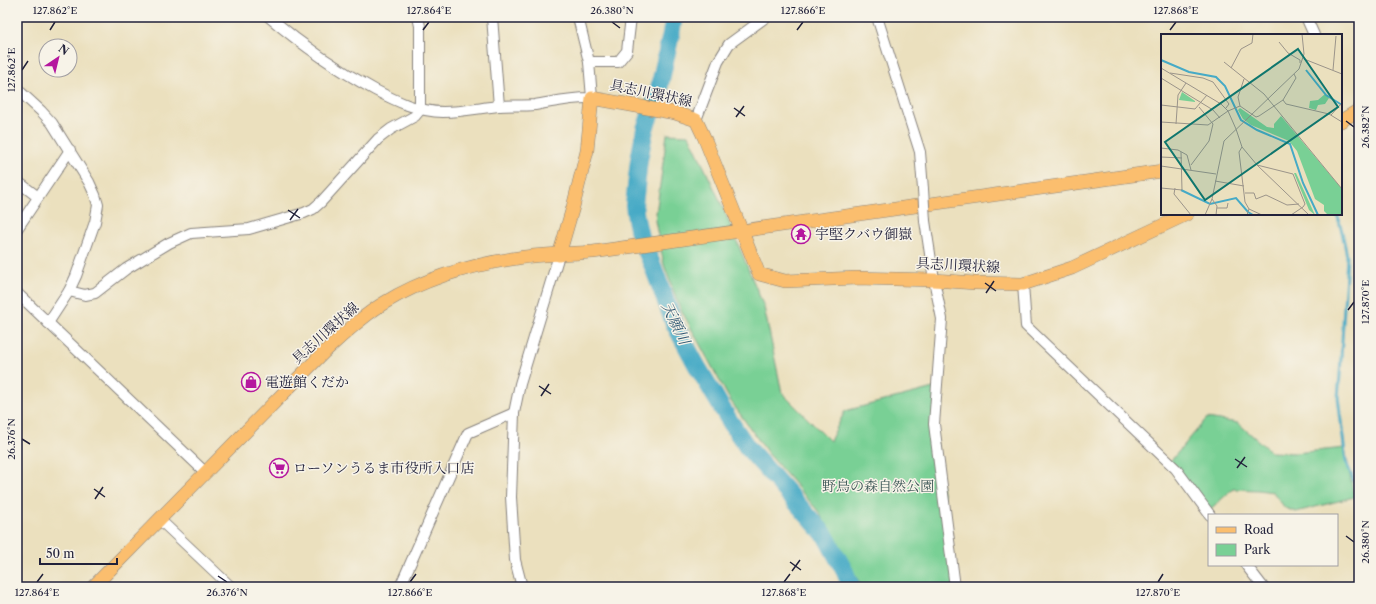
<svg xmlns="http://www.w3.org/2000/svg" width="1376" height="604" font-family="'Libre Caslon Text','Noto Serif JP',serif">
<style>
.green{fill:#79d095;stroke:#4e7968}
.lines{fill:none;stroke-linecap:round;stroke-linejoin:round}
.stream{stroke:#46aac6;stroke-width:3}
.river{stroke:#46aac6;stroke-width:18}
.minor-casing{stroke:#86817c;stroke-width:12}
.major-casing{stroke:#86817c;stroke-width:14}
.minor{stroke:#fff;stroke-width:10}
.major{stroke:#fbbe6e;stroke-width:13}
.minor-bridge-casing{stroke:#86817c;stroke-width:12;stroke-linecap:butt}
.minor-bridge{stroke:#fff;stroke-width:10}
.ticks{fill:none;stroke:#22223b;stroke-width:1.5}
.labels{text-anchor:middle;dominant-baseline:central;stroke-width:3;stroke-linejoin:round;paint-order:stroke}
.street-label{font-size:14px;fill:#22223b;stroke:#f7f3e8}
.poi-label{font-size:14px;fill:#22223b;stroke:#f7f3e8;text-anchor:start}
.park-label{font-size:14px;fill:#3c5656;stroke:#f7f3e8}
.water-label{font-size:15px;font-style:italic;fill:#305873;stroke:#f7f3e8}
.inset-river{fill:none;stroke:#46aac6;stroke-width:2}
.inset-road{fill:none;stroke:#9b948a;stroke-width:1}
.view{fill:#0f766e;fill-opacity:0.15;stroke:#0f766e;stroke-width:2}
.inset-edge{fill:none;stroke:#22223b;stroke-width:2}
.neatline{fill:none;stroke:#22223b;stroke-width:1.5}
.ticks-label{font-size:10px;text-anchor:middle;fill:#22223b}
</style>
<rect width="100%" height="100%" fill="#f7f3e8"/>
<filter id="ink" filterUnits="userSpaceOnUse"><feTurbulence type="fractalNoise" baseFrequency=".025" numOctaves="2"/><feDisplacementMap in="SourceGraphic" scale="8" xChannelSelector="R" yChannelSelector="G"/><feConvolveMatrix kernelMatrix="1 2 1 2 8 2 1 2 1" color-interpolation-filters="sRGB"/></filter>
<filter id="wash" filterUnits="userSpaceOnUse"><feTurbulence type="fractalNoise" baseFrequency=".012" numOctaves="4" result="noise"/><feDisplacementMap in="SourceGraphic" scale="16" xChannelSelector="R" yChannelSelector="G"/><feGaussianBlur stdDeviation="0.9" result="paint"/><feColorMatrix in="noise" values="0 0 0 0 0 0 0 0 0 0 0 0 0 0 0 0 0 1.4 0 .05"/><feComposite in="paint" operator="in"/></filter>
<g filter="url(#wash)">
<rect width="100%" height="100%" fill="#ebe0be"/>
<!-- green -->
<g class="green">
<polygon points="667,134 689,135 721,203 764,307 782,393 830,441 845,411 937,387 934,424 955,587 862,587 818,511 767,452 730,400 679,306 664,265 655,221"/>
<polygon points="1207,418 1238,423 1271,452 1295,453 1345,448 1354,497 1296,512 1285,508 1273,492 1258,490 1233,489 1207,512 1169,463"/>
</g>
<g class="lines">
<!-- stream -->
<polyline class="stream" points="1337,214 1342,232 1347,256 1340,375 1338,397 1346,462 1359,493"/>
<!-- river -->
<polyline class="river" points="674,17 671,34 658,93 645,129 639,160 634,205 636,219 640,237 652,264 674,323 697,366 729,420 747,447 825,535 845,572 851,587"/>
</g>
</g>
<g filter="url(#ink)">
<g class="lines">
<!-- minor casing -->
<g class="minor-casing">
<g id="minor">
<path d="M269,17c33,28 67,52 106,73 21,11 44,22 68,22 19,0 37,-4 55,-6 12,-1 24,0 37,-1 19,-3 37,-8 57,-7l-3,-36 -11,-45"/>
<polyline points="492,17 499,106"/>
<polyline points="877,17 920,152 923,189"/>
<polyline points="1306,17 1314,35"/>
<polyline points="589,62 618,62 627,51 631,17"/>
<polyline points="17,89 41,111 52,123 89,182 95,195 98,205 95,222 76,276 69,291 48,323"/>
<polyline points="696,120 718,62 729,44 766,17"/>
<polyline points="17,181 38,197"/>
<polyline points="925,221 934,280 942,319 934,424 955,587"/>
<polyline points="17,229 70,150"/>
<polyline points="1023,284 1026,326 1176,469 1210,515"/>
<polyline points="69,291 85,295 95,293 126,269 169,243 191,233 249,229 304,213 313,209 321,202 378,139 391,129 415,116 420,110 420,26 418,17"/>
<polyline points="17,293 205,472"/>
<polyline points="159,519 231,587"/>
<polyline points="1246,565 1263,587"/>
<polyline points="400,587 468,433 514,413"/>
<polyline points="522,587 515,560 511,497 514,413 520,384 559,255"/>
</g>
</g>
<!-- major casing -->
<g class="major-casing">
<g id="major">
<polyline points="1341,121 1359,110"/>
<polyline points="559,255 573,207 587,151 592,98 675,113 696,120 704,137 759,274 785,281 857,278 934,280 975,283 1023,284 1072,268 1187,214"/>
<path d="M93,587l230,-234c19,-17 38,-36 61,-50 41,-25 86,-38 134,-45 24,-4 50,-4 75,-6l569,-81"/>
</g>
</g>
<!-- minor -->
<use href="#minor" class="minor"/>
<!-- major -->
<use href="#major" class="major"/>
<!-- minor-bridge casing -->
<g class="minor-bridge-casing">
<polyline id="minor-bridge" points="923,189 925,221"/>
</g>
<!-- minor-bridge -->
<use href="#minor-bridge" class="minor-bridge"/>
</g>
</g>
<!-- ticks -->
<path class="ticks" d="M612,22l8,6M50,30l5,-8M423,30l6,-8M797,30l6,-8M1170,30l6,-8M22,70l6,-9M734,108l11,8M736,117l8,-11M1346,121l8,6M288,210l12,8M290,220l8,-11M985,283l11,8M986,293l8,-12M1348,310l6,-8M539,386l12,8M541,396l8,-12M22,439l8,5M1235,459l12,8M1237,468l8,-11M94,489l11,8M95,499l8,-12M1346,536l8,6M790,562l11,8M792,571l8,-11M218,576l9,6M37,582l6,-8M410,582l6,-8M784,582l6,-8M1158,582l5,-8"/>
<!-- icons -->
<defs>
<g id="temple-ring" transform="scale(1)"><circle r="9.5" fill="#f7f3e8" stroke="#b5179e" stroke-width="1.5"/><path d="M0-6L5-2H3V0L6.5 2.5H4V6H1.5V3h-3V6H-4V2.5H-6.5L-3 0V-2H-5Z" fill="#b5179e"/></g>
<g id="shop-ring" transform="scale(1)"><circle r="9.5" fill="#f7f3e8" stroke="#b5179e" stroke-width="1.5"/><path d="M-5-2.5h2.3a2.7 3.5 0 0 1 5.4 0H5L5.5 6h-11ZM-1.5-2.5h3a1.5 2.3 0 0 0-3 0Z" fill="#b5179e"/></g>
<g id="supermarket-ring" transform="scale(1)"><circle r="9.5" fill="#f7f3e8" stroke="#b5179e" stroke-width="1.5"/><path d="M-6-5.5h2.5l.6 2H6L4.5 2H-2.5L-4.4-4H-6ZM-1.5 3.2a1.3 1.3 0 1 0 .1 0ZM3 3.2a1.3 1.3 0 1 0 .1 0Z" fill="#b5179e"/></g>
</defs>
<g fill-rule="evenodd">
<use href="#temple-ring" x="801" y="234"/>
<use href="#shop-ring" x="251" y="382"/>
<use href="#supermarket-ring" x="279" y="468"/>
</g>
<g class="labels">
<!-- street labels -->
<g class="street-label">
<text transform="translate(651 93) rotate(12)">具志川環状線</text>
<text transform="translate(958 265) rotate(3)">具志川環状線</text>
<text transform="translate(325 333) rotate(-42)">具志川環状線</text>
</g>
<!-- poi labels -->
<g class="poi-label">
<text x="815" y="234">宇堅クバウ御嶽</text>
<text x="265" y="382">電遊館くだか</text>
<text x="293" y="468">ローソンうるま市役所入口店</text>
</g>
<!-- park labels -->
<g class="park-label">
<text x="878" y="486">野鳥の森自然公園</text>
</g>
<!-- water labels -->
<g class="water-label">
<text transform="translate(676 323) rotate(64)">天願川</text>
</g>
</g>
<!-- overview -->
<g transform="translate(1161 34)">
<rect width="181" height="181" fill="#ebe0be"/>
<path d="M21,58l13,9v1l-16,-2zM164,60l4,4 -4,6 -7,1 -2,5 -7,-2 1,-7 8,-1zM79,74l27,19 7,1v-4l7,-8 61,73v26h-14l-4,-4v-6l-9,-6 -18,-48 -8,-10 -38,-16 -8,-6 -5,-9zM133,139h2l19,42 -6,-5z" fill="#79d095"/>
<path class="inset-river" d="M0,26l28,12 27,5 9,9 16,34 16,10 33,14 13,39 15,32M145,36l20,25 16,10M20,156l29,14 26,-6 12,14 5,3"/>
<path class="inset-road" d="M118,8l9,11 12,7v3M143,25l38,15M63,28l40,32 78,95M0,34l60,36 7,7 -20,14 -47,-3M70,34l10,-19 11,-6 1,-9M172,36l3,-34M9,39l33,5 10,4 16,22 -3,4M0,44l52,32 7,8M122,66l3,4 43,10 13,8M0,71l34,4 12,-14M79,72l-2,-9 6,-18M38,73l14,17M170,81l11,-12M15,90l2,-29 8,-12M75,95l6,18 15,18 36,9 12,30 -2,3M75,95l-8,-18 12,-5 16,11 3,-1 24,-16 13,-22 -2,-4M81,113l-3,5 6,50 4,7 -2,6M0,114l17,2 9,5 4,15M0,123l21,1M30,131l18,-24 4,-17M96,131l52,50M0,132l55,8M54,147l29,5M0,154l21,2 -1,-38M14,154l-1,6 17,21M84,159h9l2,6 10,-4 21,10 12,-1M51,165l5,7 -1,9M56,174h10l1,-5M88,175l13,6M44,181l7,-16 12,-58 75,-72 5,-15 -2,-20M130,181l12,-8"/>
<path class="view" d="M137,15l40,58 -133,93 -40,-58z"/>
<rect width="181" height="181" class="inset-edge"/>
</g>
<!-- margin -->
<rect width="1376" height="604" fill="none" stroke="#f7f3e8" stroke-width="44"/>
<!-- legend -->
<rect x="1208" y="514" width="130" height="52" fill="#f7f3e8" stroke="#a29fa3"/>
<rect x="1216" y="527" width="20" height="6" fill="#fbbe6e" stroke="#a29fa3"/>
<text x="1244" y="534" font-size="12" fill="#22223b">Road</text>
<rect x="1216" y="544" width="20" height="12" fill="#79d095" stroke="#a29fa3"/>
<text x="1244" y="554" font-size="12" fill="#22223b">Park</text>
<!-- north arrow -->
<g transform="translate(58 58) rotate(35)"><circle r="19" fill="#f7f3e8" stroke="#a29fa3"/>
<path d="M0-3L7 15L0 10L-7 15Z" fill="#b5179e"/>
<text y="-6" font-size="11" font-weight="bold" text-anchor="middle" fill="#22223b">N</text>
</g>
<!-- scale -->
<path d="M40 558v6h77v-6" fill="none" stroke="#22223b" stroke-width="2"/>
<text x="46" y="558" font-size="12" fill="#22223b" stroke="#f7f3e8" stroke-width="3" paint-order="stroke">50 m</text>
<rect x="22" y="22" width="1332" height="560" class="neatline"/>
<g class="ticks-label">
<text x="55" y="14">127.862°E</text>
<text x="429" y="14">127.864°E</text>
<text x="612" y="14">26.380°N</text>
<text x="803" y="14">127.866°E</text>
<text x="1176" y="14">127.868°E</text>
<text transform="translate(11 70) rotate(-90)" y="4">127.862°E</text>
<text transform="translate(1365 127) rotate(-90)" y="4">26.382°N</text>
<text transform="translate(1365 302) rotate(-90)" y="4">127.870°E</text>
<text transform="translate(11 439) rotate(-90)" y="4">26.376°N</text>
<text transform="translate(1365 542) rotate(-90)" y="4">26.380°N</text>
<text x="37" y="596">127.864°E</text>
<text x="227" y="596">26.376°N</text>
<text x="410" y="596">127.866°E</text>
<text x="784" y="596">127.868°E</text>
<text x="1158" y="596">127.870°E</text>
</g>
</svg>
